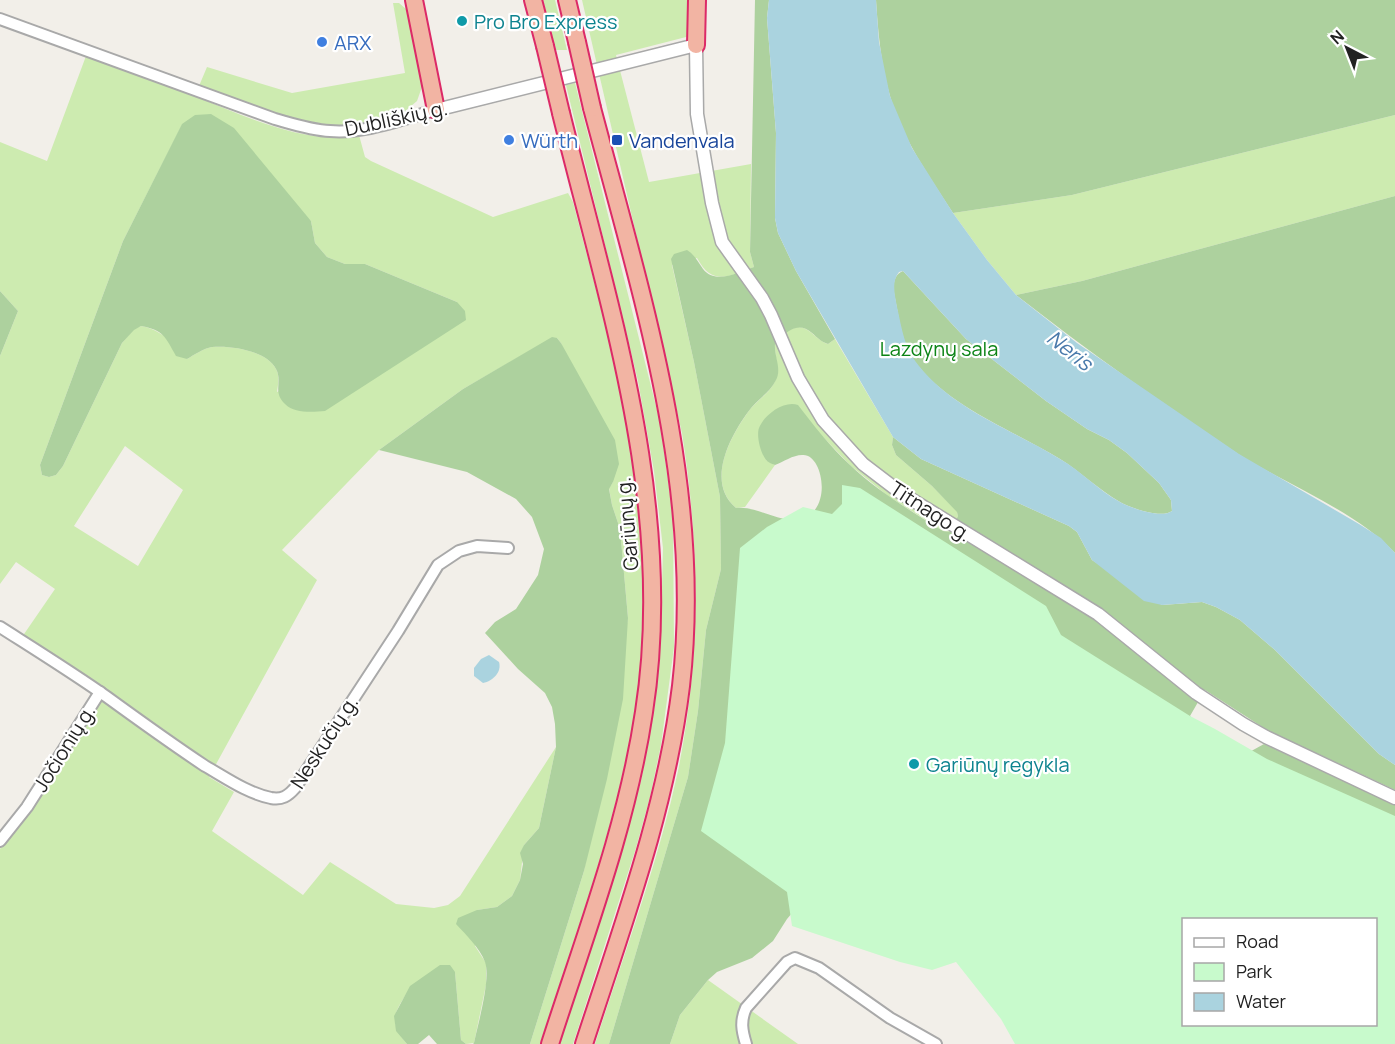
<svg xmlns="http://www.w3.org/2000/svg" width="1395" height="1044" font-family="Manrope,sans-serif">
<style>
.grass{fill:#cdebb0;fill-rule:evenodd}
.forest{fill:#add19e;fill-rule:evenodd}
.park{fill:#c8facc;fill-rule:evenodd}
.water{fill:#aad3df;fill-rule:evenodd}
.lines{fill:none;stroke-linecap:round;stroke-linejoin:round}
.minor-casing{stroke:#a9a9a9;stroke-width:14}
.tertiary-casing{stroke:#a9a9a9;stroke-width:15}
.trunk-casing{stroke:#dc2a67;stroke-width:20}
.minor{stroke:#fff;stroke-width:10}
.tertiary{stroke:#fff;stroke-width:12}
.trunk{stroke:#f2b4a3;stroke-width:16}
.trunk-bridge-casing{stroke:#dc2a67;stroke-width:20;stroke-linecap:butt}
.trunk-bridge{stroke:#f2b4a3;stroke-width:16}
.culture-dot{fill:#0f9aa8;stroke:#fff;stroke-width:2}
.shop-dot{fill:#3f7fe0;stroke:#fff;stroke-width:2}
.transit-dot{fill:#1a4fb4;stroke:#fff;stroke-width:2}
.labels{text-anchor:middle;dominant-baseline:central;stroke-width:4.5;stroke-linejoin:round;paint-order:stroke}
.culture-label{font-size:20px;fill:#0d838f;stroke:#fff;text-anchor:start}
.shop-label{font-size:20px;fill:#366cbe;stroke:#fff;text-anchor:start}
.street-label{font-size:20px;fill:#222;stroke:#fff}
.transit-label{font-size:20px;fill:#164399;stroke:#fff;text-anchor:start}
.park-label{font-size:20px;fill:#0c8416;stroke:#fff}
.water-label{font-size:21px;font-style:italic;fill:#4a7aab;stroke:#fff}
</style>
<rect width="100%" height="100%" fill="#f2efe9"/>
<!-- grass -->
<g class="grass">
<polygon points="543,0 555,0 567,50 556,50"/>
<path d="M582,0h112l-4,36 -74,19 33,127 102,-18 -1,88 4,15c-26,9 -41,20 -57,-9l-25,7 22,97 26,135 1,72 -15,61 -8,81 -10,66 -79,267h-14c29,-90 63,-180 83,-273 23,-112 22,-226 4,-338z"/>
<polygon points="393,3 399,3 406,9 423,84 417,101 404,112 363,124 324,126 279,115 199,86 207,67 292,93 405,73"/>
<path d="M86,56c38,14 75,28 113,42 49,19 107,48 160,37l6,22 6,4 122,56 75,-24 5,9c32,125 76,263 72,393 -2,49 -6,100 -16,149 -20,102 -57,201 -89,300h-10l54,-173 44,-253 -8,-89 -8,-24 -3,-17 4,-6 -52,-139 -4,-5h-5l-89,51 -84,61 -97,100 35,30 -108,197 25,15 -22,39 91,64 27,-33 66,42 38,4 14,-3 12,-9 96,-149 -17,81 -15,17 -4,35 -8,16 -15,11 -20,3 -2,36 11,17v22l-12,58 -8,1 -5,-4 -6,-68 -44,14c-15,26 -25,32 -4,58h-407v-195l58,-79 48,-79 -84,-54 33,-48 -39,-27 -16,22v-228l18,-45 -18,-20v-149l47,19zM182,125l129,96 4,22 12,14 18,7h20l92,38 -180,90c1,-7 3,-16 -1,-23 -9,-18 -45,-24 -64,-22 -8,1 -18,8 -25,12 -14,-15 -24,-29 -46,-33l-7,3 -12,14 -59,123 -7,9 -7,2 -7,-2 -2,-10 83,-224zM125,446l58,44 -45,76 -64,-40z"/>
<polygon points="575,83 660,422 673,517 674,647 661,745 650,797 636,848 573,1044 560,1044 641,781 655,705 661,626 663,548 654,471 638,381 566,85"/>
<polygon points="1395,115 1395,196 1082,281 1016,295 987,260 953,213 1072,195"/>
<path d="M798,327c13,1 18,13 30,17l7,-5 58,98 -1,8 4,10 36,31 25,25 1,5 -8,16 -7,-1 -55,-35 -37,-30 -28,-29 -57,23 9,5 -30,42 -9,1c-30,-26 -7,-69 12,-96 7,-10 19,-17 25,-27 9,-14 1,-27 2,-41l13,-14z"/>
<polygon points="708,980 798,1044 670,1044 680,1015"/>
</g>
<!-- forest -->
<g class="forest">
<path d="M755,0h14l-2,18 9,115 -1,85 3,15 18,38 39,68 -7,5c-7,-2 -11,-7 -16,-11 -15,-13 -27,0 -37,11 -1,12 7,25 1,36 -6,13 -20,20 -28,32 -19,26 -42,71 -12,96 22,-2 42,15 64,11 34,-7 23,-67 2,-64 -9,0 -19,7 -27,10 -2,-1 -6,-2 -8,-4 -6,-6 -11,-25 -8,-33 5,-13 25,-28 39,-23 16,21 32,41 51,59 28,27 62,47 94,67l7,1 8,-16 -1,-4 -25,-26 -36,-31 -4,-10 1,-8 28,22 148,67 8,6 15,28 70,45 40,-3 14,5 24,13 35,30 104,104 16,11v25l-128,-60 -62,-40 -15,26 45,44 29,-16 131,61v239h-374l-46,-84 -171,-61 -17,20 -14,22 -21,17 -35,14 -9,8 -28,35 -10,29h-61l79,-267 10,-66 8,-81 15,-61 -1,-72 -26,-135 -23,-103 3,-5 13,-4c8,5 11,12 16,19 12,16 36,3 51,-2l-4,-15zM1184,920h192v104h-192z"/>
<path d="M876,0h519v115l-323,80 -119,18c-24,-37 -51,-75 -63,-117 -9,-31 -12,-64 -14,-96z"/>
<path d="M211,114l23,14 77,93 4,22 12,14 18,7h20l92,38 8,9 1,9 -141,91c-12,1 -30,3 -40,-7 -13,-12 -2,-22 -9,-35 -9,-18 -45,-24 -64,-22 -8,1 -18,8 -25,12l-11,-3c-11,-19 -12,-26 -35,-30l-7,4 -12,13 -59,123 -7,9 -7,2 -7,-2 -2,-10 83,-224 59,-117 13,-9z"/>
<path d="M1395,196v357c-39,-42 -108,-68 -157,-99 -76,-50 -150,-103 -222,-159l66,-14z"/>
<path d="M903,271l63,68 80,62 41,28 22,11 18,13 32,30 12,17 1,11c-11,8 -41,-3 -52,-9 -21,-12 -39,-30 -60,-43 -47,-29 -105,-49 -141,-92 -17,-20 -19,-44 -24,-69 -2,-9 -3,-23 8,-27z"/>
<polygon points="0,291 18,311 0,356"/>
<path d="M552,337l5,1 4,5 54,97 4,24 -6,18 -4,7 3,16 8,24 8,89 -5,81 -16,80 -23,92 -54,173h-57l1,-1c4,-19 17,-64 11,-81 -5,-14 -19,-27 -29,-38l2,-6 19,-8 20,-3 15,-11 8,-16 3,-16 -3,-11 4,-8 15,-17 17,-81 -1,-23 -3,-17 -7,-14 -27,-24 -33,-36 10,-11 21,-13 22,-34 6,-26 -12,-32 -16,-18 -49,-27 -88,-22 84,-61z"/>
<polygon points="440,965 450,965 455,972 461,1040 466,1044 437,1044 429,1035 418,1044 407,1044 396,1031 394,1016 410,986"/>
</g>
<!-- park -->
<path class="park" d="M842,485l18,3 186,118 15,29 129,81 25,13 52,30 128,57v228h-380l-14,-25 -45,-57 -24,8 -32,-8 -108,-36 -5,-34 -86,-61 24,-88 15,-195 27,-21 36,-20 29,7 10,-10zM1184,920h192v104h-192z"/>
<!-- water -->
<g class="water">
<path d="M769,0h107l3,42 11,54 22,52 41,65 34,47 29,35 61,48 162,111 120,70 22,14 14,15v212l-16,-11 -104,-104 -35,-30 -24,-13 -14,-5 -40,3 -18,-4 -52,-41 -15,-28 -8,-6 -148,-67 -28,-22 -97,-166 -18,-38 -3,-15 1,-85 -9,-115zM903,271l63,68 80,62 41,28 22,11 18,13 32,30 12,17 1,11c-11,8 -41,-3 -52,-9 -22,-12 -39,-31 -60,-43 -47,-29 -106,-49 -141,-93 -15,-18 -17,-37 -22,-59 -2,-12 -6,-25 2,-35z"/>
<path d="M489,655l10,7c3,10 -6,19 -16,21l-9,-7v-8l7,-9z"/>
</g>
<g class="lines">
<!-- minor casing -->
<g class="minor-casing">
<g id="minor">
<path d="M0,19l275,100c18,5 36,11 55,12 36,3 72,-12 106,-21"/>
<path d="M0,627c36,23 73,46 107,70 33,24 65,47 98,69 21,12 42,27 66,32 11,2 17,-2 24,-10l103,-157 40,-66 21,-14 18,-5 31,2"/>
<polyline points="0,841 27,807 100,692"/>
<path d="M746,1044c-4,-13 -6,-23 0,-36l41,-46 8,-4 24,10 71,50 46,26"/>
</g>
</g>
<!-- tertiary casing -->
<g class="tertiary-casing">
<polyline id="tertiary" points="436,110 696,45 697,114 712,203 722,242 762,298 771,315 798,378 823,420 863,464 901,493 1098,614 1196,693 1243,724 1266,737 1395,798"/>
</g>
<!-- trunk casing -->
<g class="trunk-casing">
<g id="trunk">
<polyline points="414,0 436,110"/>
<polyline points="533,0 545,46"/>
<polyline points="567,0 577,42"/>
<polyline points="696,45 697,0"/>
<path d="M550,1044c35,-109 77,-218 94,-332 32,-204 -35,-404 -83,-599"/>
<path d="M584,1044c38,-117 82,-235 97,-358 23,-197 -39,-389 -89,-578"/>
</g>
</g>
<!-- minor -->
<use href="#minor" class="minor"/>
<!-- tertiary -->
<use href="#tertiary" class="tertiary"/>
<!-- trunk -->
<use href="#trunk" class="trunk"/>
<!-- trunk-bridge casing -->
<g class="trunk-bridge-casing">
<g id="trunk-bridge">
<polyline points="577,42 592,108"/>
<polyline points="545,46 561,113"/>
</g>
</g>
<!-- trunk-bridge -->
<use href="#trunk-bridge" class="trunk-bridge"/>
</g>
<!-- markers -->
<g class="culture-dot">
<circle cx="462" cy="21" r="6"/>
<circle cx="914" cy="764" r="6"/>
</g>
<g class="shop-dot">
<circle cx="322" cy="42" r="6"/>
<circle cx="509" cy="140" r="6"/>
</g>
<rect class="transit-dot" x="611" y="134" width="12" height="12" rx="3"/>
<g class="labels">
<!-- culture labels -->
<g class="culture-label">
<text x="474" y="21">Pro Bro Express</text>
<text x="926" y="764">Gariūnų regykla</text>
</g>
<!-- shop labels -->
<g class="shop-label">
<text x="334" y="42">ARX</text>
<text x="521" y="140">Würth</text>
</g>
<!-- street labels -->
<g class="street-label">
<text transform="translate(396 118) rotate(-12)">Dubliškių g.</text>
<text transform="translate(931 511) rotate(33)">Titnago g.</text>
<text transform="translate(627 524) rotate(-95)">Gariūnų g.</text>
<text transform="translate(324 742) rotate(-57)">Neskučių g.</text>
<text transform="translate(64 748) rotate(-58)">Jočionių g.</text>
</g>
<!-- transit labels -->
<g class="transit-label">
<text x="629" y="140">Vandenvala</text>
</g>
<!-- park labels -->
<g class="park-label">
<text x="939" y="348">Lazdynų sala</text>
</g>
<!-- water labels -->
<g class="water-label">
<text transform="translate(1070 350) rotate(38)">Neris</text>
</g>
</g>
<!-- legend -->
<rect x="1182" y="918" width="195" height="108" fill="#ffffff" stroke="#a7a7a7" stroke-width="1.5"/>
<rect x="1194" y="938" width="30" height="9" fill="#ffffff" stroke="#a7a7a7" stroke-width="1.5"/>
<text x="1236" y="948" font-size="18" fill="#222222">Road</text>
<rect x="1194" y="963" width="30" height="18" fill="#c8facc" stroke="#a7a7a7" stroke-width="1.5"/>
<text x="1236" y="978" font-size="18" fill="#222222">Park</text>
<rect x="1194" y="993" width="30" height="18" fill="#aad3df" stroke="#a7a7a7" stroke-width="1.5"/>
<text x="1236" y="1008" font-size="18" fill="#222222">Water</text>
<!-- north arrow -->
<g transform="translate(1347 48) rotate(318)" stroke="#ffffff" stroke-width="4.5" paint-order="stroke">
<path d="M0-4.5L10 22L0 15L-10 22Z" fill="#222222"/>
<text y="-9" font-size="16" font-weight="bold" text-anchor="middle" fill="#222222">N</text>
</g>
</svg>
